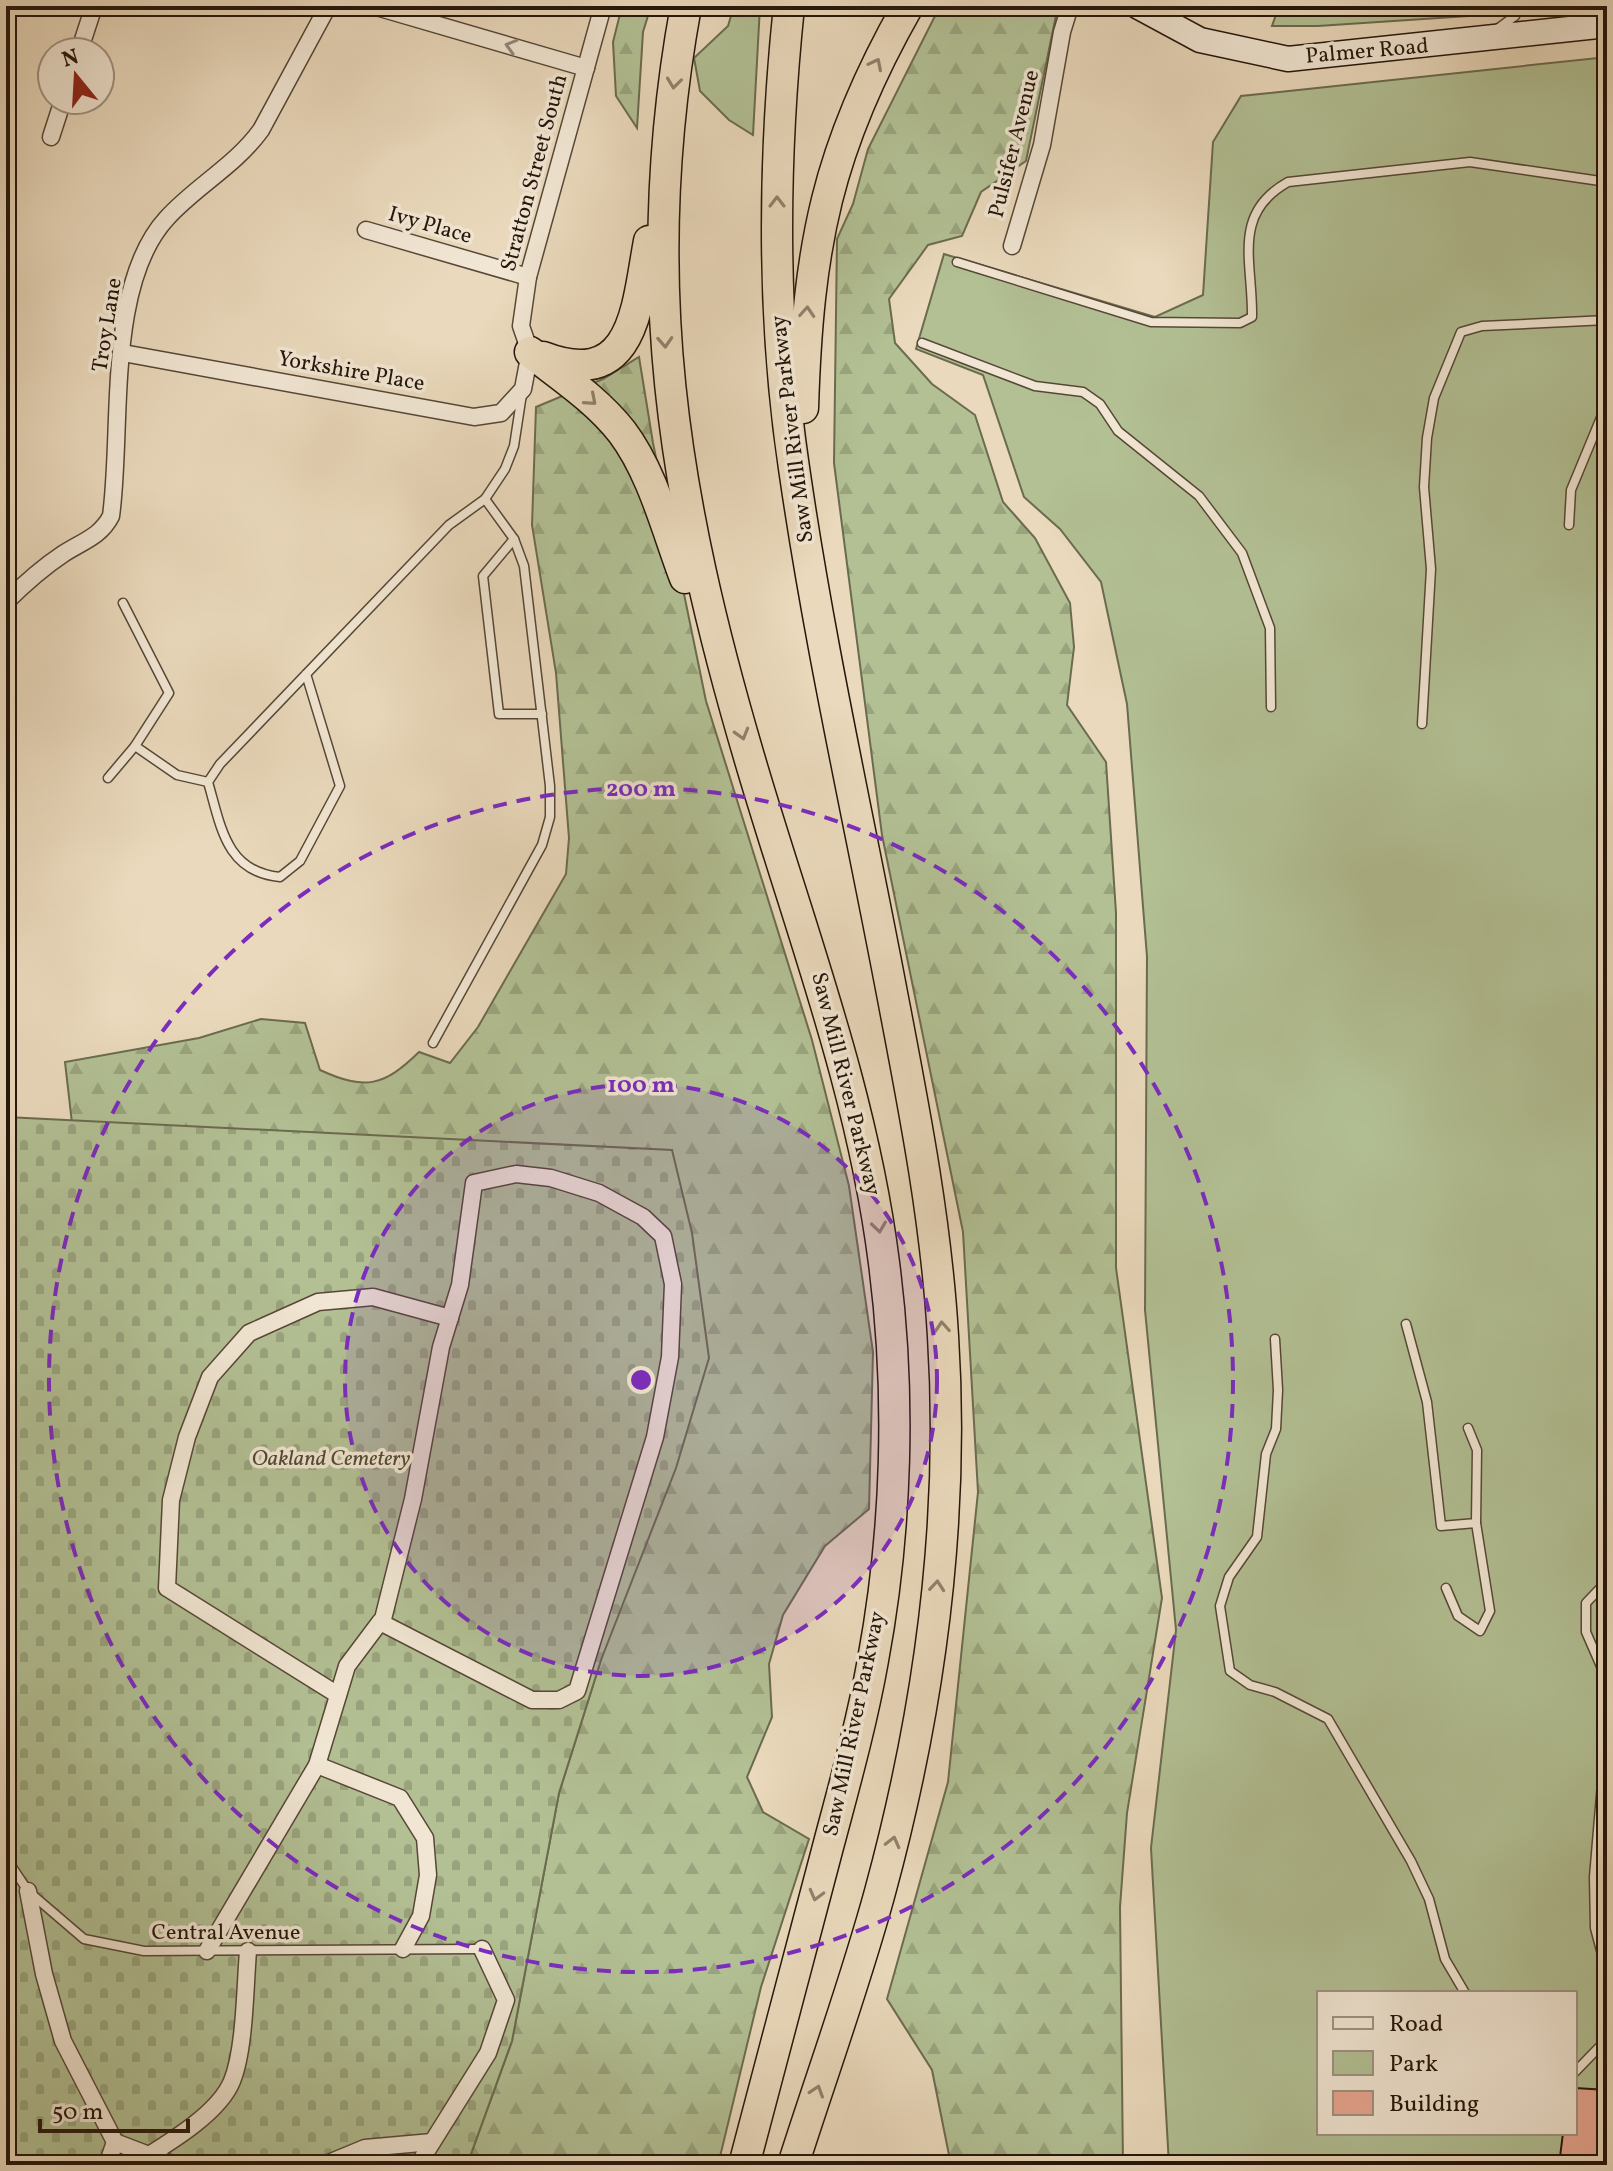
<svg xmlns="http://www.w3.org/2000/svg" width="1613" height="2171" font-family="Vollkorn,serif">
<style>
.green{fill:#b2c094;stroke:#6b6b4f;stroke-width:2;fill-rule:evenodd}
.forest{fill:url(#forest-firs);stroke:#6b6b4f;stroke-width:2}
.cemetery{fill:url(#cemetery-stones);stroke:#6b6b4f;stroke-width:2}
.building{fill:#e8a792;stroke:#24160a;stroke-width:2}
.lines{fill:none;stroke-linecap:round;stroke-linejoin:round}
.lane-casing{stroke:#564736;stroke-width:11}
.street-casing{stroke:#564736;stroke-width:19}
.secondary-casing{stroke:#24160a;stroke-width:27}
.highway-casing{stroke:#24160a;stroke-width:33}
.lane{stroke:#f1e6d3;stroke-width:8}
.street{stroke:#f1e6d3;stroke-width:16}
.secondary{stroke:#f1e6d3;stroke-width:24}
.highway{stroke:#ead9bc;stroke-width:30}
.oneway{stroke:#958879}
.oneway2{stroke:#91816c}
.ring{fill:none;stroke:#7b2cbf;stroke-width:4;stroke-dasharray:14 10}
.labels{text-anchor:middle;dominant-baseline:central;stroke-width:7;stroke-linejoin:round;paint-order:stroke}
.street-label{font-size:22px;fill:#24160a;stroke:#f1e6d3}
.park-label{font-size:22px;font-style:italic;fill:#4f4933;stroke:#f1e6d3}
.centre{fill:#7b2cbf;stroke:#f1e6d3;stroke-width:4}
.ring-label{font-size:24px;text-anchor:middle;font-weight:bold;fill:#7b2cbf;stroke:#f1e6d3;stroke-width:7;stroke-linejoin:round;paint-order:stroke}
</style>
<defs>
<pattern id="forest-firs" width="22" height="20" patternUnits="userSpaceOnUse" patternTransform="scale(2)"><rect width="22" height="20" fill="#b2c094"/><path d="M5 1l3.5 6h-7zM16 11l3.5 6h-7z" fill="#99a47e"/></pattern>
<pattern id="cemetery-stones" width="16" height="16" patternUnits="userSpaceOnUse" patternTransform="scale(2)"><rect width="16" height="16" fill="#b2c094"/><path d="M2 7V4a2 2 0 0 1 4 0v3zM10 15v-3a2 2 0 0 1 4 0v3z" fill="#99a47e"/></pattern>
</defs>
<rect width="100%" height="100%" fill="#ead9bc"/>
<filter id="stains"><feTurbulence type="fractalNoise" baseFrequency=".0025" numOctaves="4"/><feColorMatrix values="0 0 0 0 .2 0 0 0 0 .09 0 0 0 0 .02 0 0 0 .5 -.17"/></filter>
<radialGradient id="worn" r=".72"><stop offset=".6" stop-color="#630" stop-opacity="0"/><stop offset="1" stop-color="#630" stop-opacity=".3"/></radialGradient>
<!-- green -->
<g class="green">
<polygon points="734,6 760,6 753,135 729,120 700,91 694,58 728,26"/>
<polygon points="1279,6 1506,6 1484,15 1318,26 1272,26"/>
<path d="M1607,57v2108h-438l-18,-317 25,-218 -31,-320 2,-353 -20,-253 -26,-122 -41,-53 -36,-32 -41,-122 -67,-26 28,-95 211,63 48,-22 10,-153 28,-46zM1319,1993h256v140h-256z"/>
</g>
<!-- forest -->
<g class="forest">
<polygon points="622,6 651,6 643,32 637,128 616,96 613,42"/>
<polygon points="940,6 1058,6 1026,161 981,192 962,236 928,245 889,299 895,343 932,384 975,415 1003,502 1035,538 1070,603 1074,647 1067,705 1106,762 1116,913 1116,1268 1162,1598 1127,1813 1120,1907 1123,2165 951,2165 932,2070 887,1999 948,1782 978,1492 963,1232 882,835 834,463 837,239 853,204 868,149"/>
<path d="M639,357l14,86 53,258 106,339 37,146 24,166 -4,157 -44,37 -42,69 -14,49 3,53 -25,60 16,35 46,27 -48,148 -43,178h-251l45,-124 47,-248 42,-133 71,-509 -600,-28 -7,-61 134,-24 62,-19 44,4 15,47c46,21 64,16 99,-18l31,11 28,-36 88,-153 3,-36 -13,-165 -24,-148 4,-118 67,-28z"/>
</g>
<!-- cemetery -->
<polygon class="cemetery" points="6,1117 672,1150 692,1233 709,1358 676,1468 601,1660 559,1793 512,2041 467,2165 6,2165"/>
<!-- building -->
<polygon class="building" points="1575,2088 1607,2090 1607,2165 1559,2165 1563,2133 1575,2133"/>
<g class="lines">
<!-- lane casing -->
<g class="lane-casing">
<g id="lane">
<polyline points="1496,30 1515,16 1520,6"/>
<path d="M957,262l194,60 89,1 12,-6c1,-55 -21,-103 36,-135l182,-20 137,20"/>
<polyline points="922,343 1035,386 1083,392 1100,404 1118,431 1199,496 1242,553 1270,628 1271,707"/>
<polyline points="1569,525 1571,490 1607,403"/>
<polyline points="514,539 483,576 499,714 542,714"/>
<polyline points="123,603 169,693 135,746 177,775 208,782"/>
<path d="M306,674l34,112 -40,75 -20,16c-54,-5 -59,-50 -72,-95l12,-18 229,-239 36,-26 20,-30 9,-23 8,-52"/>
<polyline points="1422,724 1431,569 1424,487 1427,438 1434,398 1461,332 1482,326 1607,320"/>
<polyline points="108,778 135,746"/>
<polyline points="433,1043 542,845 550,817 550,786 524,566 514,539 485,499"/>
<polyline points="1406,1324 1427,1402 1441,1526 1476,1523 1477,1450 1468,1428"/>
<polyline points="1275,1339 1278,1390 1276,1429 1266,1454 1257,1537 1229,1577 1220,1606 1230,1671 1250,1685 1275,1692 1328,1719 1411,1861 1429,1899 1445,1959 1465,1993"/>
<polyline points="1607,1581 1586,1603 1586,1632 1607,1680"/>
<polyline points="1446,1588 1458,1616 1480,1631 1490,1611 1476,1523"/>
<polyline points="1607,1725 1594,1877 1595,1928 1607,1973"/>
<polyline points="6,1858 28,1891 84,1939 144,1951 482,1949"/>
<polyline points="1575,2072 1607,2039"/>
</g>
</g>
<!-- street casing -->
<g class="street-casing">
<g id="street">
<polyline points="373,6 586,68"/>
<polyline points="79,52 94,6"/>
<polyline points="51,137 63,100"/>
<polyline points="366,230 528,277"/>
<polyline points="1012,246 1042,145 1062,32 1070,6"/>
<polyline points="123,353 474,417 501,413 523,389 530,352 521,326 528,277 603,6"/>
<path d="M6,602c18,-18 36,-34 57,-48 20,-13 37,-17 48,-38 12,-86 -6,-231 56,-298 29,-32 68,-52 94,-88l67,-124"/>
<polyline points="338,1695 167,1588 171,1500 187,1437 210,1377 249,1333 318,1302 373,1297 450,1318"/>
<polyline points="317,1765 400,1798 425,1838 428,1875 421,1916 403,1949"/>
<path d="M28,1891l16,83 19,67 52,101 34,13c26,-16 71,-44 83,-74 13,-32 13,-94 16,-130"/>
<polyline points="207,1951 317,1765 347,1666 380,1622 383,1619 413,1499 441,1347 460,1285 474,1183 516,1174 551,1178 599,1193 643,1217 663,1236 673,1284 670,1357 655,1437 577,1691 559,1700 532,1700 380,1622"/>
<polyline points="149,2155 174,2165"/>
<polyline points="107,2165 115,2142"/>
<polyline points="324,2165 365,2148 432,2142"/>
<polyline points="418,2165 488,2053 506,2000 482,1949"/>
</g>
</g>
<!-- secondary casing -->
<g class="secondary-casing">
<polyline id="secondary" points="1137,6 1200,40 1288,59 1607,25"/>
</g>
<!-- highway casing -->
<g class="highway-casing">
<g id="highway">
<path d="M686,6c-50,271 -13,493 64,754 49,167 112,328 134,503 17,130 13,268 -11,397 -11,62 -28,123 -44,183 -29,108 -57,215 -85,322"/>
<path d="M789,6c-16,154 -18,308 5,462 25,174 64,347 97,520 22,115 45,230 52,348 12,187 -14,376 -63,556 -25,92 -58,182 -87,273"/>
<path d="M530,352c32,25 67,48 92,80 31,41 45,99 63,146"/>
<path d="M543,357c92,35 94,-52 106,-116"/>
<path d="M803,408c5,-161 24,-260 105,-402"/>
</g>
</g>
<!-- lane -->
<use href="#lane" class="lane"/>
<!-- street -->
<use href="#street" class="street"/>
<!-- secondary -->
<use href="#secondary" class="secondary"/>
<!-- highway -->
<use href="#highway" class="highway"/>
</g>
<!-- one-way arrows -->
<defs><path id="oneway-chevron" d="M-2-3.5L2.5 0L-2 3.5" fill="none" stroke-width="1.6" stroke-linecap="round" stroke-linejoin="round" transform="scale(2)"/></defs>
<use class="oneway" href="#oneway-chevron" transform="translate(511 46) rotate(-164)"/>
<g class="oneway2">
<use href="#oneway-chevron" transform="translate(876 64) rotate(-63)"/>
<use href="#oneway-chevron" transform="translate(674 83) rotate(97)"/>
<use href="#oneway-chevron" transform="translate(777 202) rotate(-90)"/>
<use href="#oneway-chevron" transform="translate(807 312) rotate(-86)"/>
<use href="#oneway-chevron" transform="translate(665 342) rotate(87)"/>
<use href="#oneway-chevron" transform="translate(591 400) rotate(41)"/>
<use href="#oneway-chevron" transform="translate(742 734) rotate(74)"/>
<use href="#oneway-chevron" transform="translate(879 1227) rotate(82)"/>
<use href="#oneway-chevron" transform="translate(942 1327) rotate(-94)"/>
<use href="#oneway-chevron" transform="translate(937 1586) rotate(-85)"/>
<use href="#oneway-chevron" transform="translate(893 1842) rotate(-76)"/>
<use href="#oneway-chevron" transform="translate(816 1895) rotate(105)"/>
<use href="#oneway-chevron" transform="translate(817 2091) rotate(-72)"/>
</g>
<!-- distance rings -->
<circle cx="641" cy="1380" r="296" fill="#7b2cbf" fill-opacity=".12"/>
<g class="ring">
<circle cx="641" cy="1380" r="296"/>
<circle cx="641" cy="1380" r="592"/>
</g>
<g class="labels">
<!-- street labels -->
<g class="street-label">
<text transform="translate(1367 52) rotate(-5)">Palmer Road</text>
<text transform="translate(1015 144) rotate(-76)">Pulsifer Avenue</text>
<text transform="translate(535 173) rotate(-75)">Stratton Street South</text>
<text transform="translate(430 226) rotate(16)">Ivy Place</text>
<text transform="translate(108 325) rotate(-81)">Troy Lane</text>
<text transform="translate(351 372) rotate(10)">Yorkshire Place</text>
<text transform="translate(793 429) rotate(-97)">Saw Mill River Parkway</text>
<text transform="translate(845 1084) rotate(76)">Saw Mill River Parkway</text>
<text transform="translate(855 1724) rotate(-78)">Saw Mill River Parkway</text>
<text x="226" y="1933">Central Avenue</text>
</g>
<!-- park labels -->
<g class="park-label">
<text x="331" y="1459">Oakland Cemetery</text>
</g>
</g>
<circle cx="641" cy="1380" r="12" class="centre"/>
<g class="ring-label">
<text x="641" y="796">200 m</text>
<text x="641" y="1092">100 m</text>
</g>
<!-- margin -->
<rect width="1613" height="2171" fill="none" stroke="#ead9bc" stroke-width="32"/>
<rect x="8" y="8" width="1597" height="2155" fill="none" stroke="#24160a" stroke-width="4"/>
<rect x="16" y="16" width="1581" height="2139" fill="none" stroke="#24160a" stroke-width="2"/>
<!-- legend -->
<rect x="1317" y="1991" width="260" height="144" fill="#f1e6d3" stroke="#9f9383" stroke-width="2"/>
<rect x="1333" y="2017" width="40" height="12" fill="#f1e6d3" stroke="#9f9383" stroke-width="2"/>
<text x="1389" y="2031" font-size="24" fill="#24160a">Road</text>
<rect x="1333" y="2051" width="40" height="24" fill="#b2c094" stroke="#9f9383" stroke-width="2"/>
<text x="1389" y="2071" font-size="24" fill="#24160a">Park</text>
<rect x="1333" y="2091" width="40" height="24" fill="#e8a792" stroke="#9f9383" stroke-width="2"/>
<text x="1389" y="2111" font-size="24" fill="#24160a">Building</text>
<!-- north arrow -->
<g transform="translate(76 76) rotate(342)"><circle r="38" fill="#f1e6d3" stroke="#9f9383" stroke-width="2"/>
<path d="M0-6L14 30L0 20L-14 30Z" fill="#8f2418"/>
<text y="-12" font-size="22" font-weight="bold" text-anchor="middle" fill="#24160a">N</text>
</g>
<!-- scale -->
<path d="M40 2119v12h148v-12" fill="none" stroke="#24160a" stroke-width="4"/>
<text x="52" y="2119" font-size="24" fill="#24160a" stroke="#f1e6d3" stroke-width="6" paint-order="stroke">50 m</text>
<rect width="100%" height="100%" filter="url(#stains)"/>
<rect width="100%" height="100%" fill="url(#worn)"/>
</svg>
